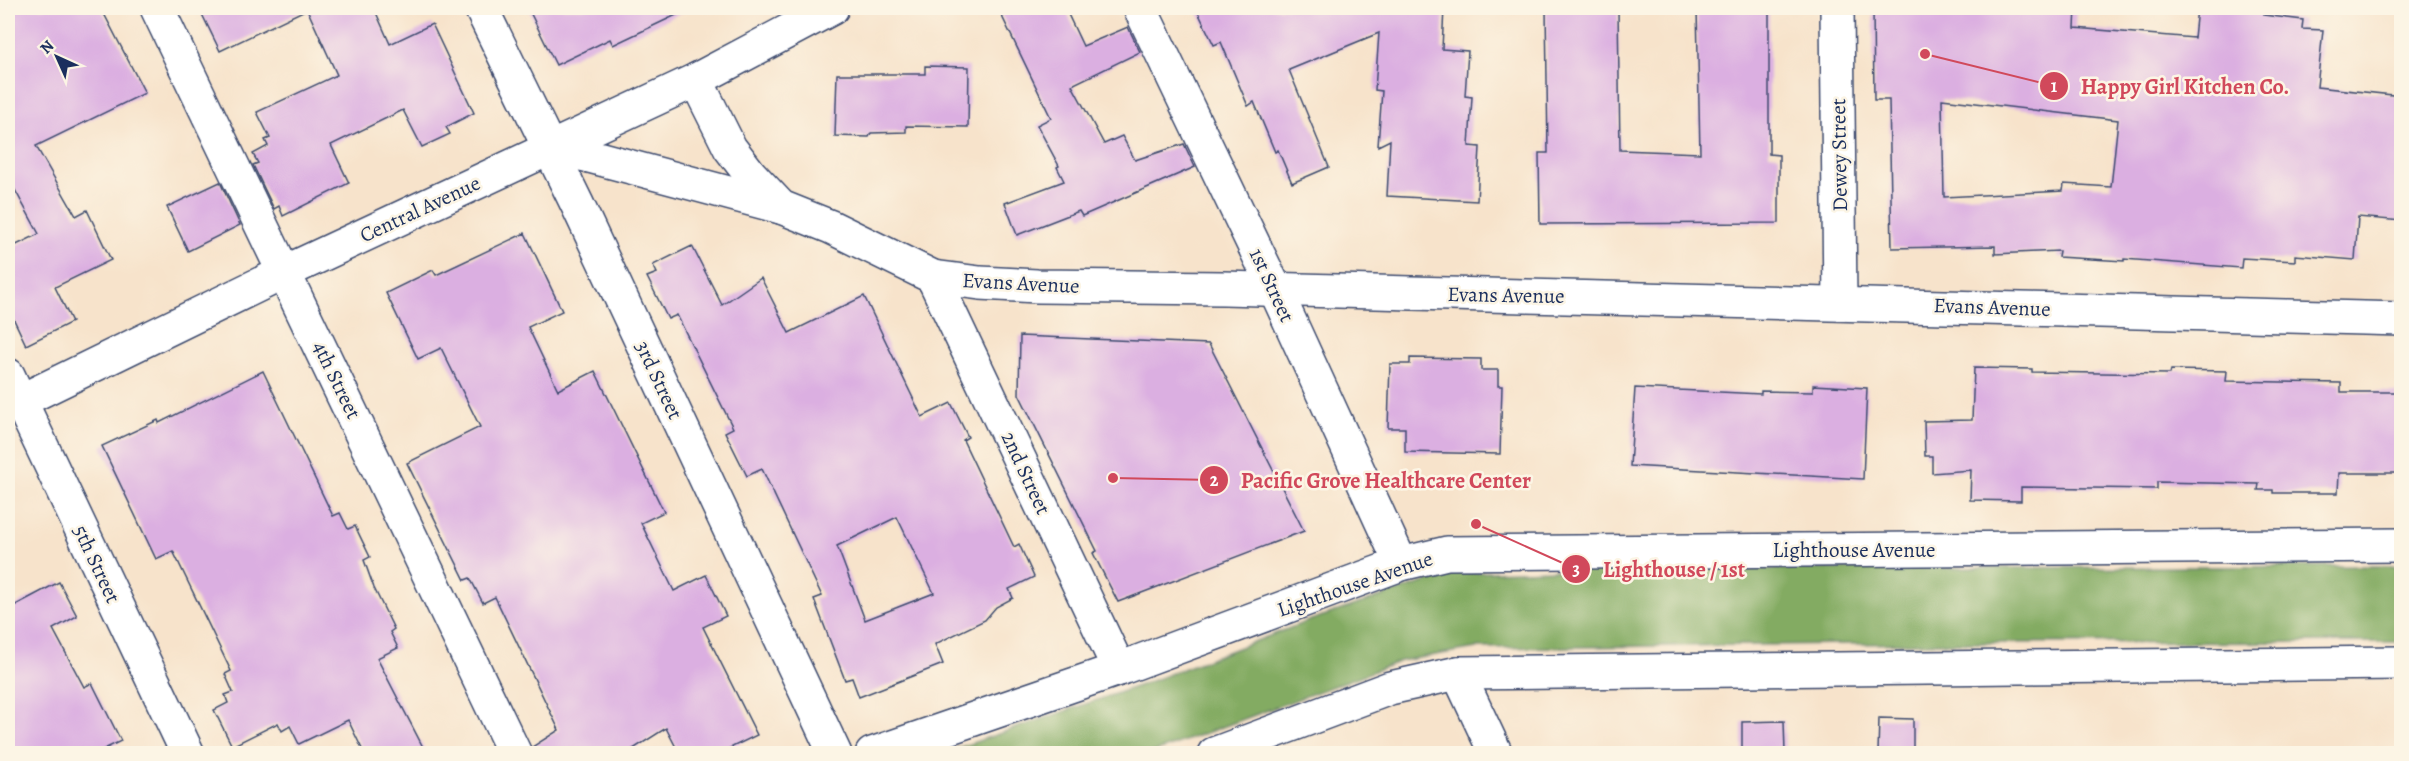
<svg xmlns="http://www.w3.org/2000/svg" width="2409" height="761" font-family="Alegreya,serif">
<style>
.forest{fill:#83ab62;stroke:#4f6d60;stroke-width:1.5}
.building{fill:#dbafe1;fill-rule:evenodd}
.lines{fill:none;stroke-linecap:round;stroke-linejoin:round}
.minor-casing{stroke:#3c4a6e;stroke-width:36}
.tertiary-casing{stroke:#3c4a6e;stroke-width:36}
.secondary-casing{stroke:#3c4a6e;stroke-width:36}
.minor{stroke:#fff;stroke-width:33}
.tertiary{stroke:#fff;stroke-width:33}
.secondary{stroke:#fff;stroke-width:33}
.labels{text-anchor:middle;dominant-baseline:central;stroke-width:5;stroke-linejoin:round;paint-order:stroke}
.street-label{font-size:21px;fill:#1b2f5e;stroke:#fcf5e5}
.leader{fill:none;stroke:#d1495b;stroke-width:2}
.callout-dot{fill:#d1495b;stroke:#fcf5e5;stroke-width:2}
.mark-label{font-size:18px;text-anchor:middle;font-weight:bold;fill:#fff}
.callout-label{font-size:22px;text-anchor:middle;font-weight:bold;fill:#d1495b;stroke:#fcf5e5;stroke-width:5;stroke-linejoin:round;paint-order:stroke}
</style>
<rect width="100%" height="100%" fill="#fcf5e5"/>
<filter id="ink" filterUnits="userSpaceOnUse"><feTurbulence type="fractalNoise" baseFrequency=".0167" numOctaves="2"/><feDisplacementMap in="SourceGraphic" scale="12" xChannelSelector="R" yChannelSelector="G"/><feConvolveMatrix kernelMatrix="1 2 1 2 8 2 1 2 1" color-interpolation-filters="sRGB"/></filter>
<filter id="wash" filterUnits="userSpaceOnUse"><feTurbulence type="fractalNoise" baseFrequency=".008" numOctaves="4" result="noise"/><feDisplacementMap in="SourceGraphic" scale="24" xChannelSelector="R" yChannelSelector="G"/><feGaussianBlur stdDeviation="1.35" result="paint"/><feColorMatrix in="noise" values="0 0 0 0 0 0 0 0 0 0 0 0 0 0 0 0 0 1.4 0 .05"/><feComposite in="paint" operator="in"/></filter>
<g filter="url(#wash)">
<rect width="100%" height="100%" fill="#f7e3cb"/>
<!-- forest -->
<polygon class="forest" points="2401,566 2401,642 1935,643 1476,648 1401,661 1152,753 943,753 1141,685 1311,620 1443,576 1459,573 1555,570"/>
<g id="blocks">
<!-- building -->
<g class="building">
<polygon points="8,8 101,8 145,93 36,146 76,216 87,210 111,260 55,287 72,322 26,345 8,307 8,249 39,234 8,177"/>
<polygon points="199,8 374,8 390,44 432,24 474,113 446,127 450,134 422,147 403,110 331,145 349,183 283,216 279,206 274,209 253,165 258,163 253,154 268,146 265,140 270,138 257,112 337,75 307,9 220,51"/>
<polygon points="528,8 691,8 613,45 610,39 556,65"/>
<polygon points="998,8 1065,8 1083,46 1128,27 1140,52 1072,85 1104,144 1122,136 1135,160 1184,144 1195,167 1082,216 1079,211 1017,235 1005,203 1064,181 1057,167 1059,166 1037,125 1051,118"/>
<polygon points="1196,8 1444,8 1442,49 1468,51 1465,96 1472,97 1469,146 1480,147 1477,201 1387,196 1390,140 1378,146 1382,91 1375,90 1379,33 1289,70 1329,167 1292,183 1278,150 1275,152 1254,102 1248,106 1221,42 1214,45"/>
<polygon points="1546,8 1618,8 1620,150 1700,153 1697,8 1769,8 1769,154 1779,155 1779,223 1540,224 1539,153 1548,153"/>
<path d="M1873,8h203l-1,20 119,10 3,-30h68l-1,7 39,5 -1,9 21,1 -6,57 85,9v125l-44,-4 -3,43 -60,-5v6l-53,-3 -1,10 -117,-9v2l-66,-4 1,-6 -64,3v-8l-103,2 -3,-148h-15zM1942,99l176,21 -7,67 -47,-3 -1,7 -119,6z"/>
<polygon points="925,66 969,67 968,127 906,126 906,132 871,133 869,137 835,136 837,74 925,74"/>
<polygon points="220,182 240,225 188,251 167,207"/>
<polygon points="525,233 562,311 528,327 558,390 595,371 664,512 641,523 674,591 706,575 726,616 703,627 757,735 720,753 679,753 666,728 627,753 533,753 532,747 559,730 495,597 483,603 470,578 465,580 407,463 480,427 441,348 418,359 386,293 433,270 436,275"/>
<path d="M692,246l30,59 39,-27 28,55 75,-37 58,121 29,-14 17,34 -5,3 51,107 5,-3 15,33 -25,12 4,9 -17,9 -11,13 -50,24 8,20 -84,33 -7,-19 -7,2 -31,-81 8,-3 -60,-127 -15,7 -22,-44 8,-4 -56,-113 -9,4 -21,-42 10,-4 -4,-8zM897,517l37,76 -69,27 -28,-74z"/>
<polygon points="1020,336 1209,344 1304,531 1118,602 1093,553 1097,551 1019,394"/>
<polygon points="1410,358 1481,359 1481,370 1498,370 1498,386 1502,386 1500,454 1405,452 1405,428 1388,428 1390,364 1410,364"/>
<polygon points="1974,368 2032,369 2032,372 2170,374 2171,370 2227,371 2226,381 2341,383 2341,392 2402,392 2402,473 2339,473 2338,493 2273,493 2273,490 2258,490 2259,484 2157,482 2157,489 2021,487 2021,501 1970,500 1971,470 1932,473 1932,456 1925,456 1924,421 1972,420"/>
<polygon points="263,371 333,516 340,513 348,529 355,526 370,557 364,560 374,588 394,629 390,632 398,648 377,658 426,753 364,753 348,720 299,744 290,726 282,731 278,723 232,746 214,710 228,703 225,695 233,692 225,674 231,671 173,551 156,559 102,446 158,420 159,423"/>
<polygon points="1813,385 1867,388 1863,479 1630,466 1635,388 1761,394 1761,391 1813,392"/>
<polygon points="59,582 77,616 53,629 84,687 92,683 121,741 96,753 8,753 8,609"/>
<polygon points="1879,718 1913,719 1913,753 1878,753"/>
<polygon points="1784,721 1785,753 1742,753 1742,722"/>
</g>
</g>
</g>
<g filter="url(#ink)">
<use href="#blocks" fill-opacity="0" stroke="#3c4a6e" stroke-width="1.5"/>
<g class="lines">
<!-- minor casing -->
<g class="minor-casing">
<g id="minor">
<polyline points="157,8 515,754"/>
<polyline points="481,8 577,204 835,754"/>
<polyline points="1140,8 1275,289 1401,564"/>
<polyline points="1837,8 1840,303"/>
<polyline points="696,80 730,148 750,174 781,207 831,227 933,277 980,283 1037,286 1223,288 2402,319"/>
<polyline points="933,277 1119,669"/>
<polyline points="8,375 188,754"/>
<polyline points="1458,673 1496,754"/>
</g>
</g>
<!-- tertiary casing -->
<g class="tertiary-casing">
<g id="tertiary">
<polyline points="550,149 586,155 781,207"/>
<polyline points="8,407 285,272 696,80 832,8"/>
</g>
</g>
<!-- secondary casing -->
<g class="secondary-casing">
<g id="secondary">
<polyline points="872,754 1119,669 1401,564 1447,553 2402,545"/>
<polyline points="1214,754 1390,688 1458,673 2402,663"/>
</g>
</g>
<!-- minor -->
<use href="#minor" class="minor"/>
<!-- tertiary -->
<use href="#tertiary" class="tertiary"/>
<!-- secondary -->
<use href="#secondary" class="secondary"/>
</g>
</g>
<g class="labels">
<!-- street labels -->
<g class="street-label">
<text transform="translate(1839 155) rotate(-91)">Dewey Street</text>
<text transform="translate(420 209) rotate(-25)">Central Avenue</text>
<text transform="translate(1021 283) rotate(3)">Evans Avenue</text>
<text transform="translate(1272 285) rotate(65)">1st Street</text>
<text transform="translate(1506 295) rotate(1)">Evans Avenue</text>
<text transform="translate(1992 307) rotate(2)">Evans Avenue</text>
<text transform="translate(337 380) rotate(64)">4th Street</text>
<text transform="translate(659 380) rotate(65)">3rd Street</text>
<text transform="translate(1026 473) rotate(65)">2nd Street</text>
<text x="1854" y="550">Lighthouse Avenue</text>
<text transform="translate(97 564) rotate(65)">5th Street</text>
<text transform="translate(1355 584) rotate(-19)">Lighthouse Avenue</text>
</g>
</g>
<!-- callouts -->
<path class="leader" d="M1925 54L2054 86M1113 478L1214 480M1476 524L1576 569"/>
<g class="callout-dot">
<circle cx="1925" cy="54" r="6"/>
<circle cx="1113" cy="478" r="6"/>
<circle cx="1476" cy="524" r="6"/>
<circle cx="2054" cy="86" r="15"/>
<circle cx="1214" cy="480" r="15"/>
<circle cx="1576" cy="569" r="15"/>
</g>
<g class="mark-label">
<text x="2054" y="92">1</text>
<text x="1214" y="486">2</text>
<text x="1576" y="575">3</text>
</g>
<g class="callout-label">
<text x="2185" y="94">Happy Girl Kitchen Co.</text>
<text x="1386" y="488">Pacific Grove Healthcare Center</text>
<text x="1674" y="577">Lighthouse / 1st</text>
</g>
<!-- margin -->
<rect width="2409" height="761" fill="none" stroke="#fcf5e5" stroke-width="30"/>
<!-- north arrow -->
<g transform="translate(57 57) rotate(315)" stroke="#fcf5e5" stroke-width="4.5" paint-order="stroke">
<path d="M0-4.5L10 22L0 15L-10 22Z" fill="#1b2f5e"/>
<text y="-9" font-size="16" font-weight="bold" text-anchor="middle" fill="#1b2f5e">N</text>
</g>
</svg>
